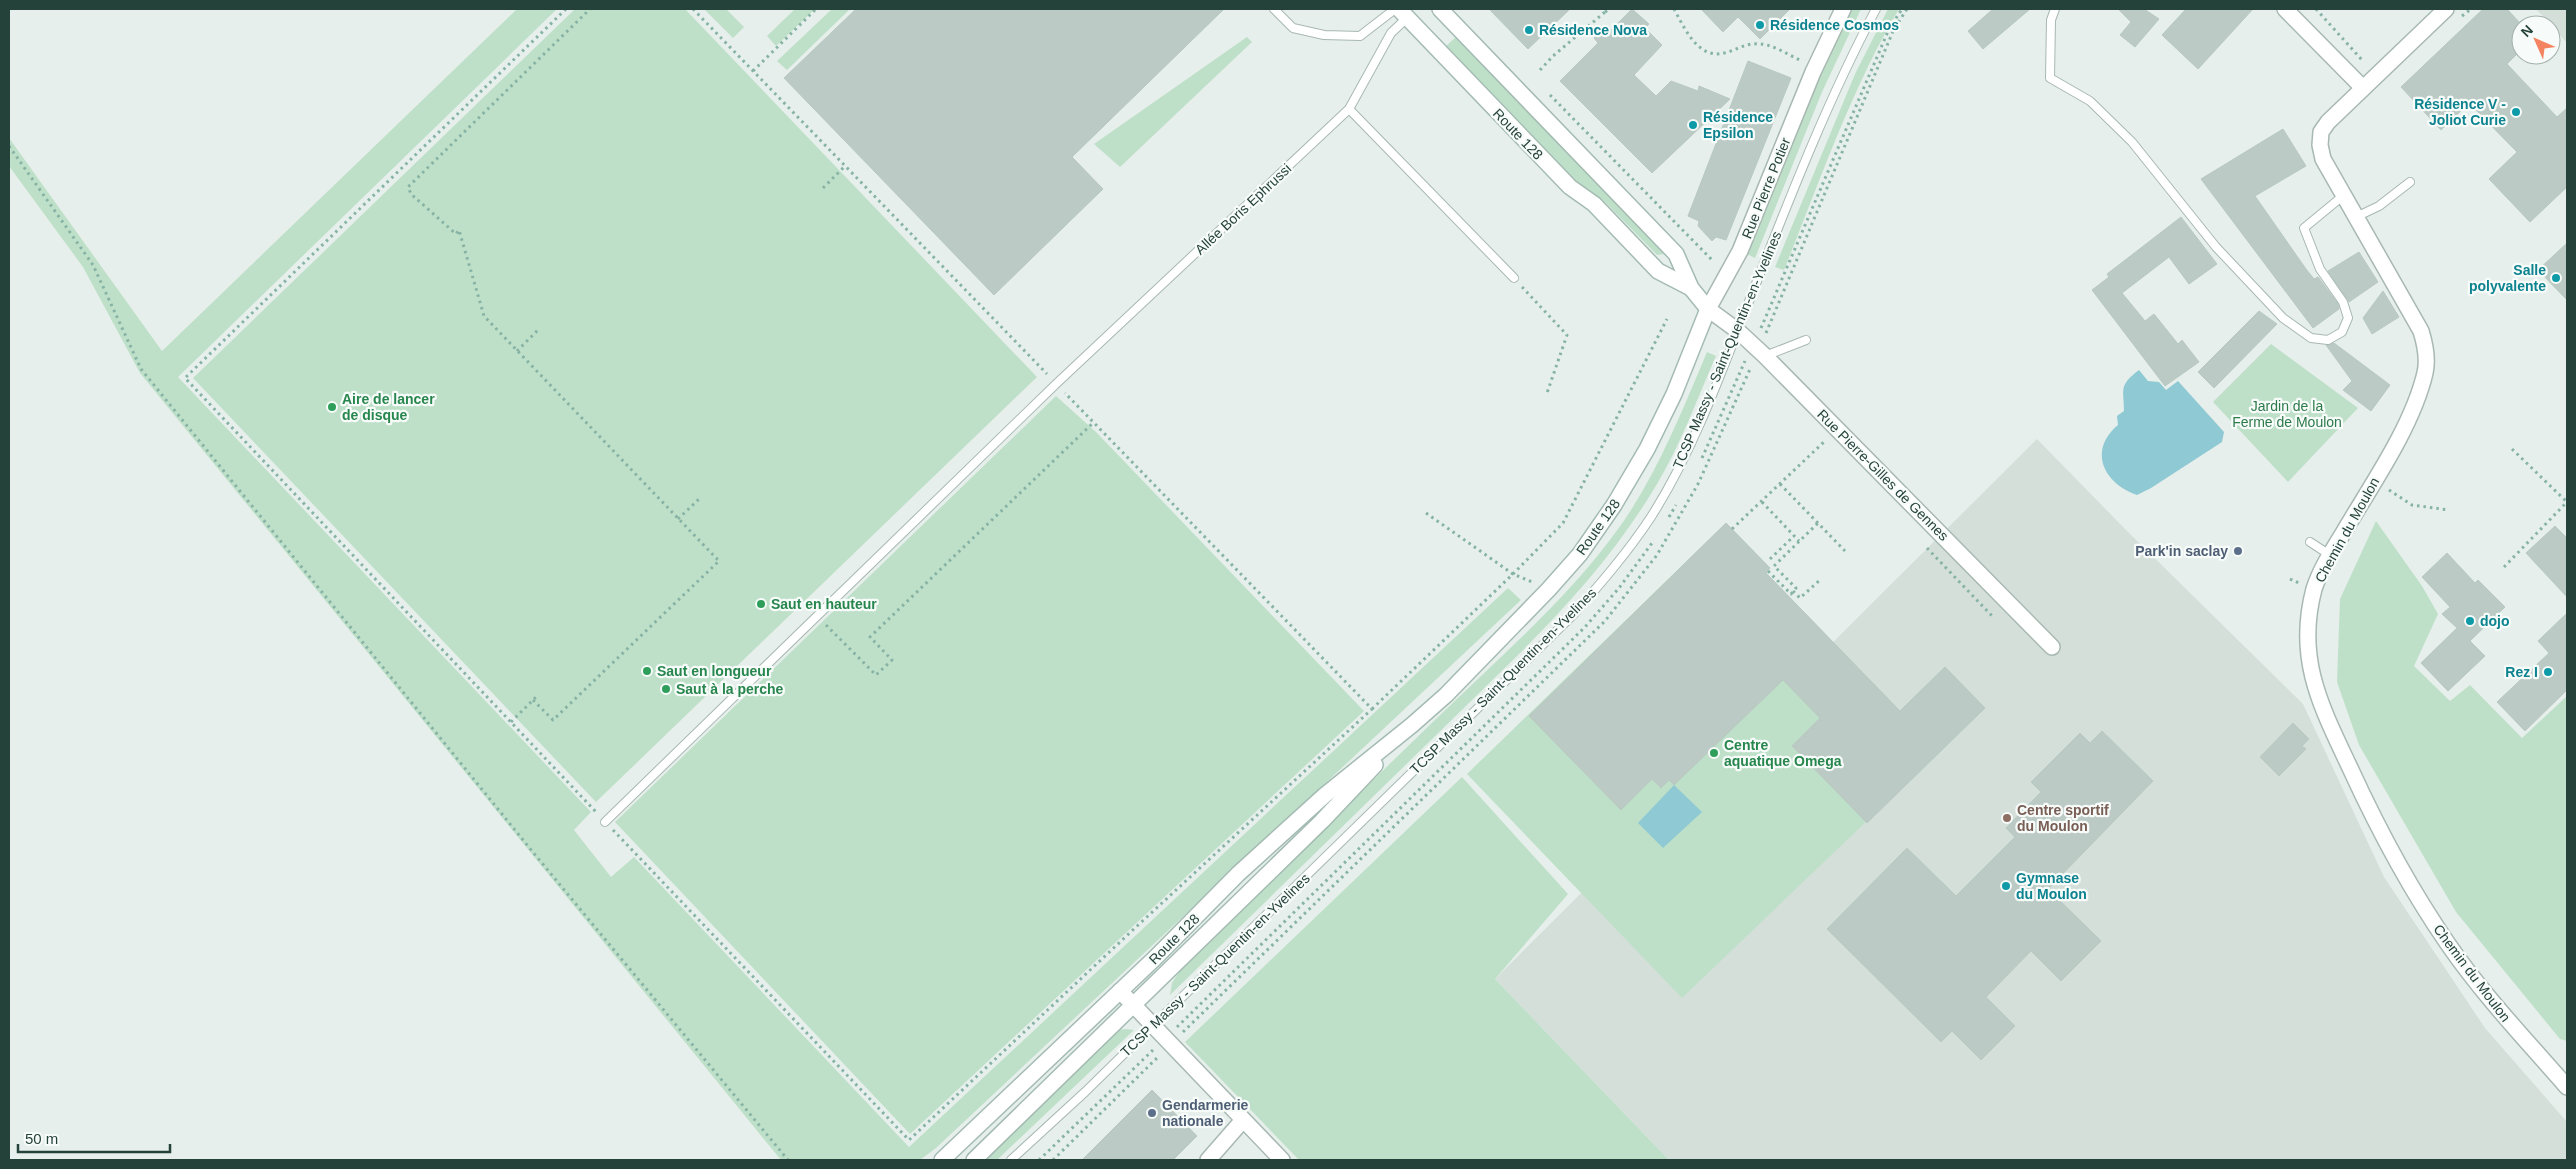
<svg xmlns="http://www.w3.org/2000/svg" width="2576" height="1169" font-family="Helvetica,sans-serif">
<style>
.built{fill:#d4dfda}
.green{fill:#bfe0c8}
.water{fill:#8ec9d4}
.building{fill:#bbcac4;stroke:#b8c9c2}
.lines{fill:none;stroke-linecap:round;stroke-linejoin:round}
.service-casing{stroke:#a8b8b2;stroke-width:10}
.minor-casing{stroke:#a8b8b2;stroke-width:18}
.secondary-casing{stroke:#a4bbb3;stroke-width:18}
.path{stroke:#86b3a5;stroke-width:3;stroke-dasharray:2.5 4;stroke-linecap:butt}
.service{stroke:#fff;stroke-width:8}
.minor{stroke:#fff;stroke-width:15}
.secondary{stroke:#fff;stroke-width:15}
.culture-dot{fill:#0f9aa8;stroke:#f7fbf9;stroke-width:2}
.leisure-dot{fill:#2e9e5b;stroke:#f7fbf9;stroke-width:2}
.service-dot{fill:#5c6f8a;stroke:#f7fbf9;stroke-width:2}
.education-dot{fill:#8d6e63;stroke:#f7fbf9;stroke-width:2}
.labels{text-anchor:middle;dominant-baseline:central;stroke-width:4.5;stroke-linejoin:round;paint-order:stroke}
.culture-label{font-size:14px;font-weight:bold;fill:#0d838f;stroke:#f7fbf9;text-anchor:start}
.street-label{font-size:14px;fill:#24423a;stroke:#f7fbf9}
.leisure-label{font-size:14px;font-weight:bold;fill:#27864d;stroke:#f7fbf9;text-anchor:start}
.park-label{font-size:14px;fill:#2d7a4b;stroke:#f7fbf9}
.service-label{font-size:14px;font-weight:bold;fill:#4e5e75;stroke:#f7fbf9;text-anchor:end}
.education-label{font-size:14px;font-weight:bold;fill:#785e54;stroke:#f7fbf9;text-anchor:start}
</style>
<rect width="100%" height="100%" fill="#e6efeb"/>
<!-- built -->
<g class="built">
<polygon points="2536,9 2567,9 2567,43 2551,25"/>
<polygon points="2037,439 2126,530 2303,704 2384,877 2485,1028 2567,1122 2567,1160 1669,1160 1495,979"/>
</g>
<!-- green -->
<g class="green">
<polygon points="517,9 557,9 178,377 591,812 574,830 611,877 634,857 909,1147 1508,588 1521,600 936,1148 920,1160 781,1160 140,373 83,267 9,166 9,138 162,351"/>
<polygon points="575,9 685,9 1037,377 596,802 193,378"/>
<polygon points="704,9 726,9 744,27 733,38"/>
<polygon points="795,9 815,9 776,46 767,36"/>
<polygon points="832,9 850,9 787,70 777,61"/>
<polygon points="1851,9 1861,9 1822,92 1755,258 1747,254 1814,88"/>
<path d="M1888,9h11c-47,78 -81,177 -115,261l-9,-3 80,-193z"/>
<polygon points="1457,36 1663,250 1664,254 1657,255 1606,203 1576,185 1444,48"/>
<polygon points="1247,37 1252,42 1120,167 1094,144"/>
<polygon points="2271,344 2358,408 2288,482 2213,402"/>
<path d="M1707,352l9,4c-19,43 -35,88 -59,128 -41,69 -89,121 -145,177l-342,334 2,-12 9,-14c86,-84 170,-168 256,-251 64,-62 132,-120 184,-193 37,-53 61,-114 86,-173z"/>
<polygon points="1056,396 1096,432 1364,711 910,1134 615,822"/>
<polygon points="2376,521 2422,586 2438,614 2414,666 2450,701 2470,685 2522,738 2567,696 2567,1041 2560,1039 2456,912 2359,745 2337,682 2340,599"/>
<polygon points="1726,523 1770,568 1766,573 1900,711 1945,667 1985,708 1682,998 1467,774"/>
<polygon points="1462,777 1568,894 1495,979 1669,1160 1299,1160 1185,1042"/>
<polygon points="1126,1029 1134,1030 997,1160 983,1160 1117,1030"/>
</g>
<!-- water -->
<g class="water">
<path d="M2139,370l9,11 11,1 7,8 12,-9 46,51 -2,10 -71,46 -14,7c-34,-12 -49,-45 -19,-70l-1,-9 7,-5c0,-22 -6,-25 15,-41z"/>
<polygon points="1674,785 1702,812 1663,848 1638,823"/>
</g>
<!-- building -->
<g class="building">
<polygon points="856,9 1224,9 1072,157 1103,189 994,295 784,78"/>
<polygon points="1489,9 1570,9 1528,49"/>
<polygon points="1632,9 1649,24 1645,28 1662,45 1634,75 1656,96 1671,81 1698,91 1699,86 1730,99 1652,173 1560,81 1598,43 1594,38 1605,27 1610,31"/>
<polygon points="1701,9 1790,9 1760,39 1738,17 1723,32"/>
<polygon points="1993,9 2030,9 1983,49 1968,31"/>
<polygon points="2118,9 2144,9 2159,19 2135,47 2120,35 2131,22"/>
<polygon points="2186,9 2253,9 2198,69 2162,35"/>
<polygon points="2483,9 2507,9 2521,24 2521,50 2507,64 2557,117 2567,108 2567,187 2530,222 2489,179 2517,152 2469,103 2441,130 2401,87"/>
<polygon points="1748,61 1791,78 1726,240 1716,237 1712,241 1698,226 1699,221 1688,216"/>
<polygon points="2283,129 2306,166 2255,196 2306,269 2314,279 2318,277 2338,304 2339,309 2313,328 2201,179"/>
<polygon points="2181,217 2217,264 2189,284 2169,257 2122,293 2145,321 2154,314 2178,344 2182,340 2199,362 2165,386 2092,290 2109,277 2107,274"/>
<polygon points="2567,243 2567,300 2538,270"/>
<polygon points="2359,252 2378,282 2349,302 2328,271"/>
<polygon points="2383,291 2399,317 2372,334 2363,318"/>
<polygon points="2259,311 2277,324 2214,388 2198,372"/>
<polygon points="2334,343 2390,385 2371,411 2343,390 2352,381 2326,345"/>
<polygon points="1726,523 1770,568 1766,573 1900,711 1945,667 1985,708 1867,823 1792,746 1820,718 1783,680 1674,785 1669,780 1661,788 1652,779 1621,810 1529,716"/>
<polygon points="2555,526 2567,538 2567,597 2526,553"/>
<polygon points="2447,553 2475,583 2478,580 2505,607 2470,641 2485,656 2448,691 2421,663 2457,628 2442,614 2450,607 2422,577"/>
<polygon points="2567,613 2567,690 2525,731 2497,702 2549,653 2538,641"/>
<polygon points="2293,723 2309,739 2302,746 2306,749 2279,776 2260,757"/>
<polygon points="2102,731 2153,781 2048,889 2101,941 2061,981 2031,951 1986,997 2015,1026 1981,1060 1952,1031 1941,1042 1827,929 1907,848 1956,896 2015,837 2006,828 2041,792 2031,782 2080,733 2090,743"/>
<polygon points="1152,1090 1197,1136 1173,1160 1082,1160"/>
</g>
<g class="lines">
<!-- service casing -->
<g class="service-casing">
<g id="service">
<polyline points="1274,9 1293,28 1324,35 1360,36 1395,9"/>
<polyline points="2055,9 2051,20 2050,78 2090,101 2132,142 2216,247 2283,318 2311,338 2328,340 2342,332 2348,318 2343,302 2320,269 2304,228 2344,195"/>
<polyline points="1349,109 1514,278"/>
<polyline points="2356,217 2379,206 2410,182"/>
<polyline points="1765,356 1806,340"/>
<polyline points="2310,542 2330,555"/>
<polyline points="605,822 1056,384 1349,109 1391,33 1408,17"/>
<path d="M1011,1160l74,-68 488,-477c28,-32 55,-63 78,-98 42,-66 69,-141 97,-213 39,-99 78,-201 128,-295"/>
</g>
</g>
<!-- minor casing -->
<g class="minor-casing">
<g id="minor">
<polyline points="1843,9 1813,72 1740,251 1708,309 1738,331 1765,356 2052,647"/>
<polyline points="2285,9 2362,87"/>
<path d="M2446,9l-118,113 -7,10 -1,13 3,14 98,172c4,13 7,29 4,42 -13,55 -55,114 -83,162 -10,16 -22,35 -28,54 -19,71 8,119 37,181 28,61 59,119 97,174 35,51 79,97 119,143"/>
<polyline points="1120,991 1282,1160"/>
<polyline points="1208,1160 1243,1120"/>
</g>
</g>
<!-- secondary casing -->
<g class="secondary-casing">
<g id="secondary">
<polyline points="1399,9 1570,187 1594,204 1658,271 1691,288"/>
<polyline points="942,1160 1155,958 1238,874 1325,795 1412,725 1446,695 1549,589 1580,554 1614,505 1647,449 1674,394 1708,309 1691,288 1676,254 1440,9"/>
<polyline points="974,1160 1322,821 1375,765"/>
</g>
</g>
<!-- path -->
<g class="path">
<polyline points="566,9 185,378 597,813"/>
<polyline points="693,9 1047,374"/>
<path d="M1674,9c10,18 24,51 50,44 10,-2 20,-9 30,-9 16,-2 32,10 46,16"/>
<polyline points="2316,9 2362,60"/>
<polyline points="1605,12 1610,9"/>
<polyline points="2462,16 2471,9"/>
<polyline points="1540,70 1553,56 1605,12 1603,9"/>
<polyline points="753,71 816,9"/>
<polyline points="1550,95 1714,262"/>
<polyline points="9,146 93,265 141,369 532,851 788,1160"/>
<polyline points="823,188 845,166"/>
<polyline points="1522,287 1567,335 1547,393"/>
<polyline points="1761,328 1889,29 1902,9"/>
<polyline points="1766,333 1894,29 1907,9"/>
<polyline points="517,351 538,330"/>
<polyline points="2512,449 2567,502"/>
<polyline points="1702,458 1745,361"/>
<polyline points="1780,484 1845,551"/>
<polyline points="2389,490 2412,505 2449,510"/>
<polyline points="1762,502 1799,541"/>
<polyline points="1426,513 1513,574 1532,582"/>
<polyline points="1669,517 1676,505"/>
<polyline points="678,519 699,499"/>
<polyline points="1732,529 1826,440"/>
<polyline points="1927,548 1994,618"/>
<polyline points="1770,559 1794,536"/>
<polyline points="2504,567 2567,502"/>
<polyline points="1768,571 1791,594 1796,588 1774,566 1818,523"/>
<polyline points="2290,579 2299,583"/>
<polyline points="1793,591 1800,598 1820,580"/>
<polyline points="826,625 876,675 892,660 870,637 1094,422"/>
<polyline points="533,700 553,720 719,561 484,316 459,230 456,234 411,194 408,187 590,9"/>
<polyline points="1372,709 1513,574 1563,523 1667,319"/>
<polyline points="511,722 536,697"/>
<polyline points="613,830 909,1140 1136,927 1372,709 1065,393"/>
<polyline points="1177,1027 1585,627 1619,588 1652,543"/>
<polyline points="1183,1032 1605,621 1657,555 1698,484 1751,367"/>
<polyline points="1039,1160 1153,1050"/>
<polyline points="1053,1160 1159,1056"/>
</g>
<!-- service -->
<use href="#service" class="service"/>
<!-- minor -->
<use href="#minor" class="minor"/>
<!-- secondary -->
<use href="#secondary" class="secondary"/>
</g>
<!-- markers -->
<g class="culture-dot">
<circle cx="1760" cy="25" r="5"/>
<circle cx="1529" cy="30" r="5"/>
<circle cx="2516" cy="112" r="5"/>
<circle cx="1693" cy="125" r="5"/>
<circle cx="2556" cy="278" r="5"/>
<circle cx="2470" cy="621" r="5"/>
<circle cx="2548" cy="672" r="5"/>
<circle cx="2006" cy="886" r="5"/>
</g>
<g class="leisure-dot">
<circle cx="332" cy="407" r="5"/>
<circle cx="761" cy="604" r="5"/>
<circle cx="647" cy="671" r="5"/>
<circle cx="666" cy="689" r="5"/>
<circle cx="1714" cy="753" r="5"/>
</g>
<g class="service-dot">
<circle cx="2238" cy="551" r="5"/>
<circle cx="1152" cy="1113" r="5"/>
</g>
<circle class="education-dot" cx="2007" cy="818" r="5"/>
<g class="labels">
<!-- culture labels -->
<g class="culture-label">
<text x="1770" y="25">Résidence Cosmos</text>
<text x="1539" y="30">Résidence Nova</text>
<text x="2506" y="104" text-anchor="end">Résidence V -<tspan x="2506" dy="16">Joliot Curie</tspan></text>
<text x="1703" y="117">Résidence<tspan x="1703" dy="16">Epsilon</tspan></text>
<text x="2546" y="270" text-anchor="end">Salle<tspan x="2546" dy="16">polyvalente</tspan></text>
<text x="2480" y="621">dojo</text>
<text x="2538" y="672" text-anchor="end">Rez I</text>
<text x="2016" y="878">Gymnase<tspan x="2016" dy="16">du Moulon</tspan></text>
</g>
<!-- street labels -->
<g class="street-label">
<text transform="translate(1518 134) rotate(46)">Route 128</text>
<text transform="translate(1766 188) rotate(-68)">Rue Pierre Potier</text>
<text transform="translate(1243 209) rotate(-43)">Allée Boris Ephrussi</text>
<text transform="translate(1727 350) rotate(-67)">TCSP Massy - Saint-Quentin-en-Yvelines</text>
<text transform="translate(1883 475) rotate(45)">Rue Pierre-Gilles de Gennes</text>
<text transform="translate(1598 527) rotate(-55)">Route 128</text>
<text transform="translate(2347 530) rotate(-61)">Chemin du Moulon</text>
<text transform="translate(1503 681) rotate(-45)">TCSP Massy - Saint-Quentin-en-Yvelines</text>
<text transform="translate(1174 939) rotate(-45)">Route 128</text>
<text transform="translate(1215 965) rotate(-44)">TCSP Massy - Saint-Quentin-en-Yvelines</text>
<text transform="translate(2472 973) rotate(53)">Chemin du Moulon</text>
</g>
<!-- leisure labels -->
<g class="leisure-label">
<text x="342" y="399">Aire de lancer<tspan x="342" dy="16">de disque</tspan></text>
<text x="771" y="604">Saut en hauteur</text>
<text x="657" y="671">Saut en longueur</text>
<text x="676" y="689">Saut à la perche</text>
<text x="1724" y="745">Centre<tspan x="1724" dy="16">aquatique Omega</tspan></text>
</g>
<!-- park labels -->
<g class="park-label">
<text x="2287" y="406">Jardin de la<tspan x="2287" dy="16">Ferme de Moulon</tspan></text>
</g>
<!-- service labels -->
<g class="service-label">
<text x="2228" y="551">Park'in saclay</text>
<text x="1162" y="1105" text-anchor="start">Gendarmerie<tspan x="1162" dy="16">nationale</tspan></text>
</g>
<!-- education labels -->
<g class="education-label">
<text x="2017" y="810">Centre sportif<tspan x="2017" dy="16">du Moulon</tspan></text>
</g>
</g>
<!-- border -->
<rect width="2576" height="1169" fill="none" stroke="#24423a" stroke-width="20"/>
<!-- north arrow -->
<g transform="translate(2536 40) rotate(315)"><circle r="24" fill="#f7fbf9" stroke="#a3b1ad"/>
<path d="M0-4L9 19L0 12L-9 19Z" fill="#f4845f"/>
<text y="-8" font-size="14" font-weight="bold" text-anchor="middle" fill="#24423a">N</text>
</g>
<!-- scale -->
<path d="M18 1144v8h152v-8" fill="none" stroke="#24423a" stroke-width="2.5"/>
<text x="25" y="1144" font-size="15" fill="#24423a" stroke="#f7fbf9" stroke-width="4" paint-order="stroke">50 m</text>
</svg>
